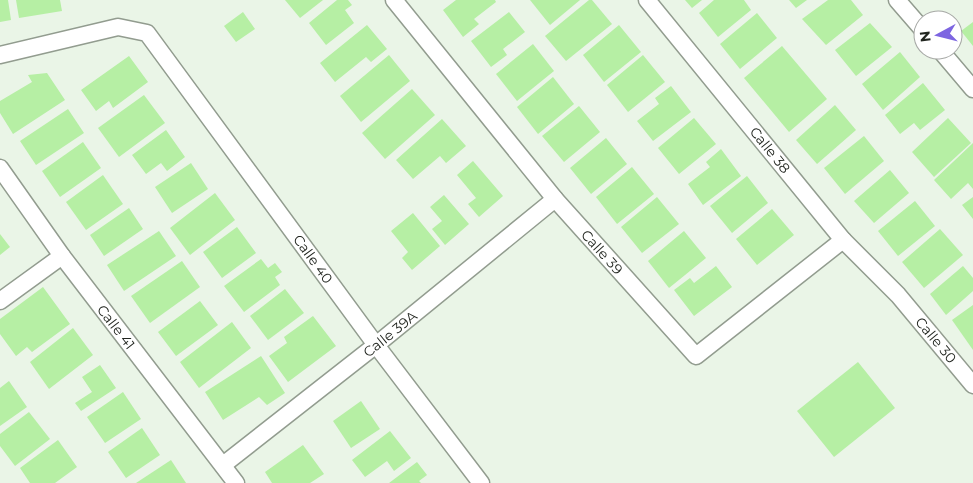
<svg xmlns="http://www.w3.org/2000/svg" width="973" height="483" font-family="Montserrat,sans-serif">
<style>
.building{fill:#b6efa4}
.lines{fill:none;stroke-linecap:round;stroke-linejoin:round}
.minor-casing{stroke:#929c8f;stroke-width:19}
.minor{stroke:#fff;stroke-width:16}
.labels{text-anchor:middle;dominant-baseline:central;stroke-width:4;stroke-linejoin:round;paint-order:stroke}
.street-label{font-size:14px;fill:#21251f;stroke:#fff}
</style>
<rect width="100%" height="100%" fill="#eaf5e7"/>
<!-- building -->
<g class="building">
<polygon points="0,0 8,0 11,20 0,22"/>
<polygon points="16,0 60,0 62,11 19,18"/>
<polygon points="285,0 323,0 300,18"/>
<polygon points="337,0 348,0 352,5 345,10 354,23 326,45 309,23"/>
<polygon points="456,0 495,0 496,2 474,19 479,24 463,37 443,10"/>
<polygon points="530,0 580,0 550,25"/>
<polygon points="589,0 592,0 612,24 566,61 545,36"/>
<polygon points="685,0 702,0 692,8"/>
<polygon points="714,0 744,0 751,10 718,37 699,13"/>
<polygon points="789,0 807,0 796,8"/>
<polygon points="828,0 851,0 863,15 826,45 802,19"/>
<polygon points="243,12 255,29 236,42 224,26"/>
<polygon points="509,12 525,32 503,49 507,55 491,67 471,41"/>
<polygon points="757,13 777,38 740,69 720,44"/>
<polygon points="973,22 973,46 961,31"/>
<polygon points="870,23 892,47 856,76 835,50"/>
<polygon points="367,25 387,49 371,62 366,57 335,82 320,63"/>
<polygon points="619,25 641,52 604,82 583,55"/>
<polygon points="533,44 554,71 517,101 496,74"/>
<polygon points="782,46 827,99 789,132 744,78"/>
<polygon points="900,52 920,77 883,110 862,84"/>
<polygon points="389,55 410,81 361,122 340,96"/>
<polygon points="643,55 665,82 628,112 607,85"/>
<polygon points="129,56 148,82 113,108 109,101 96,111 81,90"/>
<polygon points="47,73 65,100 13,134 0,113 0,101 32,82 28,75"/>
<polygon points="553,77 574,104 538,134 517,107"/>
<polygon points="923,83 945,110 920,130 914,123 900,134 885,115"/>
<polygon points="671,86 691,112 653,141 637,121 659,104 655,98"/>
<polygon points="412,89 435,115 385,159 362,133"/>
<polygon points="144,95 165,123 119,157 98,128"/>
<polygon points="835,105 856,130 817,164 796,140"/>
<polygon points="579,106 600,132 564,162 542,136"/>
<polygon points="68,109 84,133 36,165 20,141"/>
<polygon points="694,118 716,144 679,174 658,148"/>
<polygon points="948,118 971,143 934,177 912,152"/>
<polygon points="442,119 466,146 446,163 440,156 413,179 396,160"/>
<polygon points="166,130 185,157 167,171 161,163 146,174 132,155"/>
<polygon points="864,136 884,161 845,194 824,168"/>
<polygon points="606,138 627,164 591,194 570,168"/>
<polygon points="83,142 101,168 60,197 42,171"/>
<polygon points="973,143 973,189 968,183 951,199 934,180"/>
<polygon points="721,149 741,176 703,205 688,184 710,167 706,162"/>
<polygon points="473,161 503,196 479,217 468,204 476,198 457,175"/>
<polygon points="191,163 208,189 172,213 155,187"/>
<polygon points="632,167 654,194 617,224 596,197"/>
<polygon points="890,170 909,193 874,223 854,201"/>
<polygon points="103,175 123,204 86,230 66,202"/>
<polygon points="747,176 768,203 732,233 710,206"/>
<polygon points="215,193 235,220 190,255 170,228"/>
<polygon points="444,195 469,224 445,245 432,229 442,221 430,207"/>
<polygon points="657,197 679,224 642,253 621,227"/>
<polygon points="973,197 973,219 962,205"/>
<polygon points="915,201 935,226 898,256 878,231"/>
<polygon points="129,208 143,229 104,256 90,235"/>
<polygon points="772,209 794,235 757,265 736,239"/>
<polygon points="413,213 440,246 412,270 402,258 408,252 391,231"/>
<polygon points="237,227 256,253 222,278 203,252"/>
<polygon points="940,229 963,255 924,288 902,262"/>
<polygon points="159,231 176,256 124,291 107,265"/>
<polygon points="684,231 706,258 669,288 648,261"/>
<polygon points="0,234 10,247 0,255"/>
<polygon points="261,259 268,268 275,263 282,272 275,277 280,285 244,312 224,286"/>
<polygon points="182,261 200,287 150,323 131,296"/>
<polygon points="716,266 732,287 694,316 674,290 690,278 694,283"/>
<polygon points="963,266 973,278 973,291 946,315 930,294"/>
<polygon points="43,287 70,324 32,352 27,347 16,356 0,334 0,319"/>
<polygon points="285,289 304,313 268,340 250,316"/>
<polygon points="200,301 218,325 176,356 158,332"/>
<polygon points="973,305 973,350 952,320"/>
<polygon points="313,316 336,346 288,382 269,356 287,343 284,337"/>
<polygon points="232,322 251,348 199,388 180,362"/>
<polygon points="73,328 93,355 49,389 30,362"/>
<polygon points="261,356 285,393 267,405 259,397 223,420 205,392"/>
<polygon points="858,362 895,408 834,457 797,411"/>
<polygon points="100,365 116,388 81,411 75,403 92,392 82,377"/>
<polygon points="9,381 27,407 0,426 0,388"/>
<polygon points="123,392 141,419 105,443 87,417"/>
<polygon points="361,401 380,429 351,448 333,421"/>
<polygon points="29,412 50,439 15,466 0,446 0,434"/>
<polygon points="142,428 160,455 126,478 108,452"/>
<polygon points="390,431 411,458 394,471 387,461 365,477 352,460"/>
<polygon points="58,440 77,467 55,483 30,483 20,468"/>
<polygon points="303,445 324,474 310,483 272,483 265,472"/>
<polygon points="171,460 186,483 136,483"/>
<polygon points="417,462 427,475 419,481 421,483 389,483"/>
</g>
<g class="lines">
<!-- minor casing -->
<g class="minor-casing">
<g id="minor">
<polyline points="394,0 555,199 696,356 843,240"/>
<polyline points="647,0 843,240 898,295 973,385"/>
<polyline points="897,0 923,30"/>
<polyline points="940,50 973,89"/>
<polyline points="0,55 118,27 147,33 376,345 481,483"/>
<polyline points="0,168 62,256 236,483"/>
<polyline points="0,301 62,256"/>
<polyline points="223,465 376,345 555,199"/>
</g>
</g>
<!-- minor -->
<use href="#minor" class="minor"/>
</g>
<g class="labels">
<!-- street labels -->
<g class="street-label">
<text transform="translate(770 150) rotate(51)">Calle 38</text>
<text transform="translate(602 252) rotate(48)">Calle 39</text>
<text transform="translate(313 259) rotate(54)">Calle 40</text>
<text transform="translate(116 327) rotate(52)">Calle 41</text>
<text transform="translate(390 334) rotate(-39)">Calle 39A</text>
<text transform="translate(936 340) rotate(50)">Calle 30</text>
</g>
</g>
<!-- north arrow -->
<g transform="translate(938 35) rotate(263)"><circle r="24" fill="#ffffff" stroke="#a6a8a5"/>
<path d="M0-4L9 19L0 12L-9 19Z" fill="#7d65e1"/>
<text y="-8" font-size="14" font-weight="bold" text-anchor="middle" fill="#21251f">N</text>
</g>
</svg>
